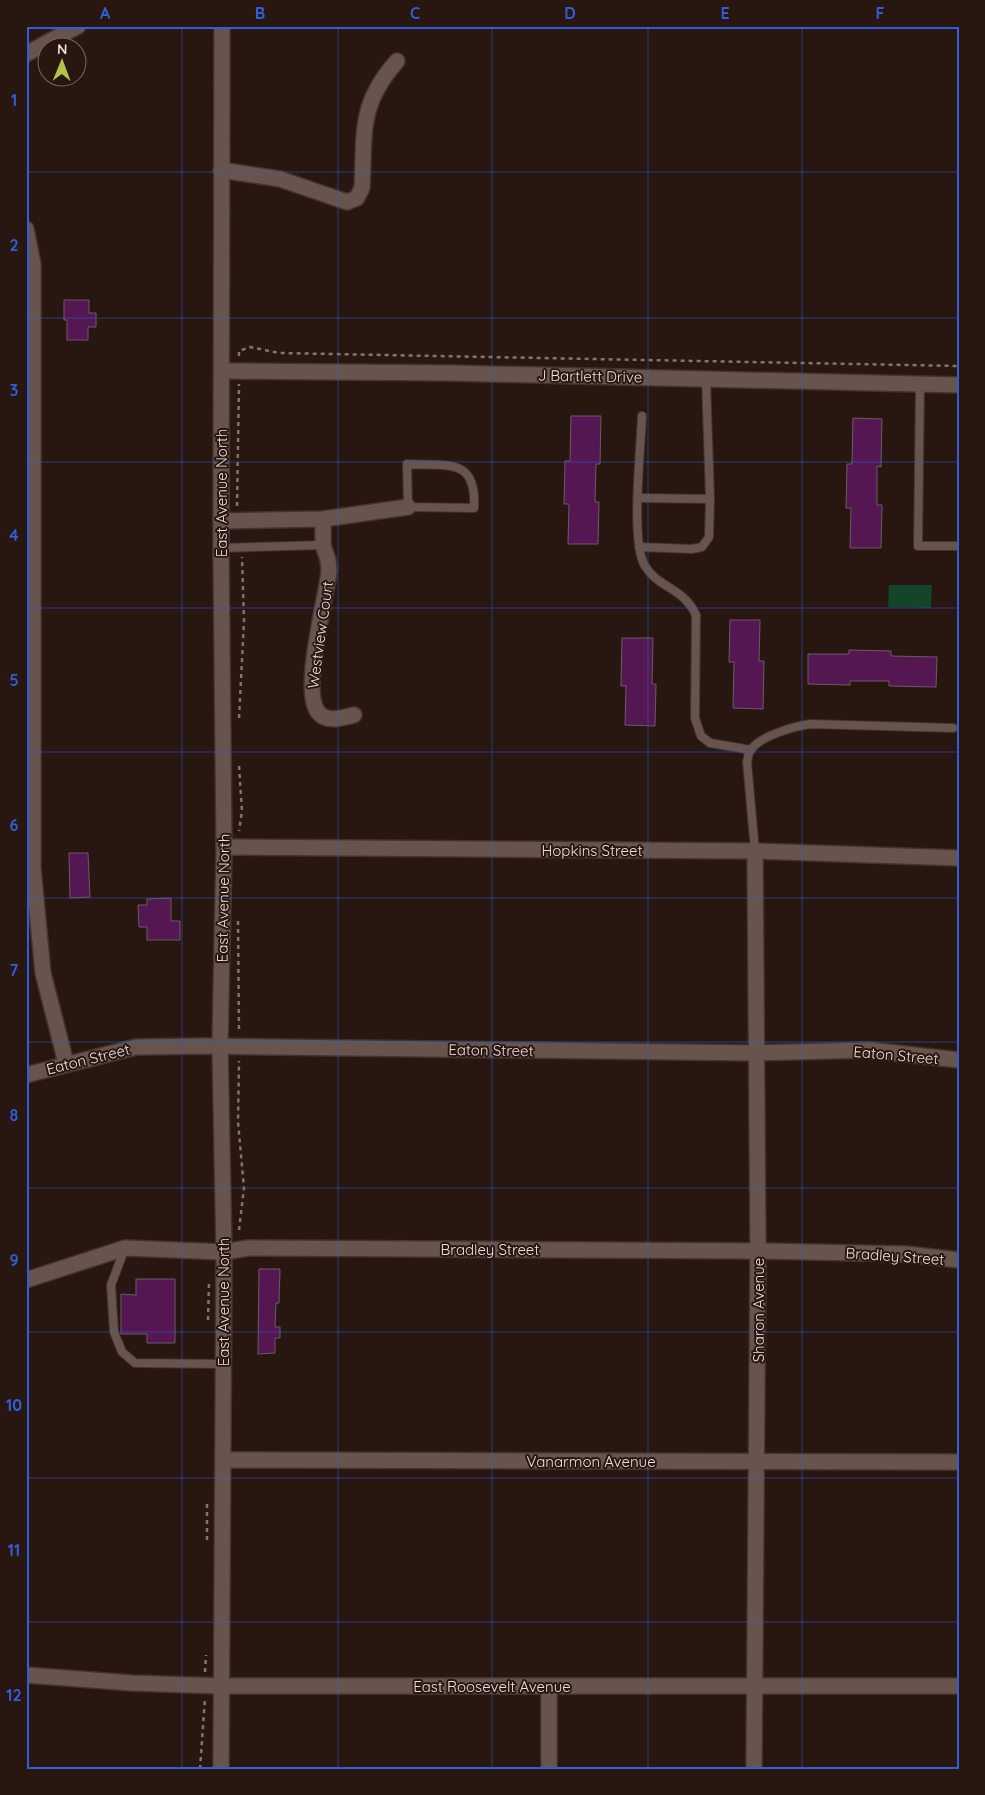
<svg xmlns="http://www.w3.org/2000/svg" width="985" height="1795" font-family="Quicksand,sans-serif">
<style>
.green{fill:#124529}
.building{fill:#551751;stroke:#6c5b69}
.lines{fill:none;stroke-linecap:round;stroke-linejoin:round}
.lane-casing{stroke:#403431;stroke-width:10}
.street-casing{stroke:#403431;stroke-width:18}
.path{stroke:#81736d;stroke-width:2.5;stroke-dasharray:4 4;stroke-linecap:butt}
.lane{stroke:#68544c;stroke-width:8}
.street{stroke:#68544c;stroke-width:15}
.grid{fill:none;stroke:#325dd8;stroke-width:1;stroke-opacity:0.55}
.labels{text-anchor:middle;dominant-baseline:central;stroke-width:4;stroke-linejoin:round;paint-order:stroke}
.street-label{font-size:15px;fill:#ece0db;stroke:#271710}
.neatline{fill:none;stroke:#325dd8;stroke-width:2}
.grid-label{font-size:16px;text-anchor:middle;font-weight:bold;fill:#325dd8}
</style>
<rect width="100%" height="100%" fill="#271710"/>
<!-- green -->
<polygon class="green" points="889,585 932,585 931,608 888,607"/>
<!-- building -->
<g class="building">
<polygon points="64,300 89,300 89,313 96,313 96,327 88,327 88,340 67,340 67,320 64,320"/>
<polygon points="571,416 601,416 600,464 596,464 595,502 599,502 598,544 568,544 569,504 564,504 565,461 570,461"/>
<polygon points="853,418 882,419 881,467 877,466 877,505 882,505 881,548 850,548 851,508 846,508 847,464 852,464"/>
<polygon points="730,620 760,620 759,661 764,661 763,709 733,708 734,662 729,662"/>
<polygon points="622,638 653,638 652,684 656,684 655,726 625,725 626,686 621,686"/>
<polygon points="849,650 891,651 891,656 937,657 936,687 889,686 889,681 850,681 850,685 808,684 808,654 849,654"/>
<polygon points="69,853 88,853 90,897 70,898"/>
<polygon points="171,898 171,921 180,921 180,940 147,940 147,927 139,927 138,905 147,905 147,899"/>
<polygon points="259,1269 280,1269 279,1303 276,1303 275,1327 280,1327 280,1338 275,1338 275,1353 258,1354"/>
<polygon points="136,1279 175,1279 175,1343 147,1343 147,1334 121,1334 121,1294 136,1295"/>
</g>
<g class="lines">
<!-- lane casing -->
<g class="lane-casing">
<g id="lane">
<polyline points="920,384 918,546 959,546"/>
<path d="M642,416c-1,31 -12,126 3,150 13,22 38,21 51,49l-1,103 6,18 9,7 41,7"/>
<path d="M407,464c40,2 70,-7 67,44l-66,-1z"/>
<polyline points="639,498 710,499 706,379"/>
<polyline points="639,547 692,549 702,547 709,537 710,499"/>
<polyline points="221,548 323,545"/>
<path d="M755,851l-8,-89c1,-3 1,-8 3,-11 9,-15 45,-25 61,-27l142,4"/>
<polyline points="125,1248 111,1285 114,1332 122,1352 135,1363 223,1364"/>
</g>
</g>
<!-- street casing -->
<g class="street-casing">
<g id="street">
<polyline points="26,54 78,26"/>
<path d="M221,170l59,9 67,23 10,-4 5,-10c3,-55 -4,-83 35,-127"/>
<polyline points="26,229 33,264 33,868 43,973 66,1063"/>
<polyline points="222,371 450,373 959,385"/>
<path d="M323,519v26l5,15 1,11c-3,29 -28,120 -11,141 8,11 24,6 36,3"/>
<polyline points="221,521 323,519 408,507"/>
<polyline points="224,847 755,851 959,858"/>
<polyline points="26,1075 136,1047 204,1046 756,1053 869,1050 959,1060"/>
<polyline points="26,1280 125,1248 224,1252 248,1248 758,1251 906,1254 959,1260"/>
<polyline points="223,1460 959,1462"/>
<polyline points="26,1675 132,1683 221,1686 959,1686"/>
<polyline points="221,1769 224,1252 220,1046 224,847 221,548 222,26"/>
<polyline points="549,1769 549,1687"/>
<polyline points="754,1769 758,1251 755,851"/>
</g>
</g>
<!-- path -->
<g class="path">
<polyline points="239,356 239,351 250,347 279,353 959,366"/>
<polyline points="237,506 239,384"/>
<polyline points="239,718 244,622 242,557"/>
<polyline points="239,766 242,811 239,831"/>
<polyline points="238,921 239,1033"/>
<polyline points="239,1230 244,1188 238,1122 239,1061"/>
<polyline points="208,1320 209,1283"/>
<polyline points="207,1540 207,1501"/>
<polyline points="205,1672 206,1655"/>
<polyline points="200,1769 205,1698"/>
</g>
<!-- lane -->
<use href="#lane" class="lane"/>
<!-- street -->
<use href="#street" class="street"/>
</g>
<!-- grid -->
<path class="grid" d="M182,26v1743M338,26v1743M492,26v1743M648,26v1743M802,26v1743M26,172h933M26,318h933M26,462h933M26,608h933M26,752h933M26,898h933M26,1042h933M26,1188h933M26,1332h933M26,1478h933M26,1622h933"/>
<g class="labels">
<!-- street labels -->
<g class="street-label">
<text transform="translate(590 376) rotate(1)">J Bartlett Drive</text>
<text transform="translate(221 493) rotate(-90)">East Avenue North</text>
<text transform="translate(320 635) rotate(-82)">Westview Court</text>
<text x="592" y="850">Hopkins Street</text>
<text transform="translate(223 898) rotate(-89)">East Avenue North</text>
<text transform="translate(491 1050) rotate(1)">Eaton Street</text>
<text transform="translate(896 1055) rotate(5)">Eaton Street</text>
<text transform="translate(88 1059) rotate(-14)">Eaton Street</text>
<text x="490" y="1249">Bradley Street</text>
<text transform="translate(895 1256) rotate(4)">Bradley Street</text>
<text transform="translate(223 1302) rotate(-90)">East Avenue North</text>
<text transform="translate(758 1310) rotate(-90)">Sharon Avenue</text>
<text x="591" y="1461">Vanarmon Avenue</text>
<text x="492" y="1686">East Roosevelt Avenue</text>
</g>
</g>
<!-- border -->
<rect width="985" height="1795" fill="none" stroke="#271710" stroke-width="55"/>
<!-- north arrow -->
<g transform="translate(62 62) rotate(1)"><circle r="24" fill="#271710" stroke="#766761"/>
<path d="M0-4L9 19L0 12L-9 19Z" fill="#b2c34c"/>
<text y="-8" font-size="14" font-weight="bold" text-anchor="middle" fill="#ece0db">N</text>
</g>
<rect x="28" y="28" width="930" height="1740" class="neatline"/>
<g class="grid-label">
<text x="105" y="19">A</text>
<text x="260" y="19">B</text>
<text x="415" y="19">C</text>
<text x="570" y="19">D</text>
<text x="725" y="19">E</text>
<text x="880" y="19">F</text>
<text x="14" y="106">1</text>
<text x="14" y="251">2</text>
<text x="14" y="396">3</text>
<text x="14" y="541">4</text>
<text x="14" y="686">5</text>
<text x="14" y="831">6</text>
<text x="14" y="976">7</text>
<text x="14" y="1121">8</text>
<text x="14" y="1266">9</text>
<text x="14" y="1411">10</text>
<text x="14" y="1556">11</text>
<text x="14" y="1701">12</text>
</g>
</svg>
